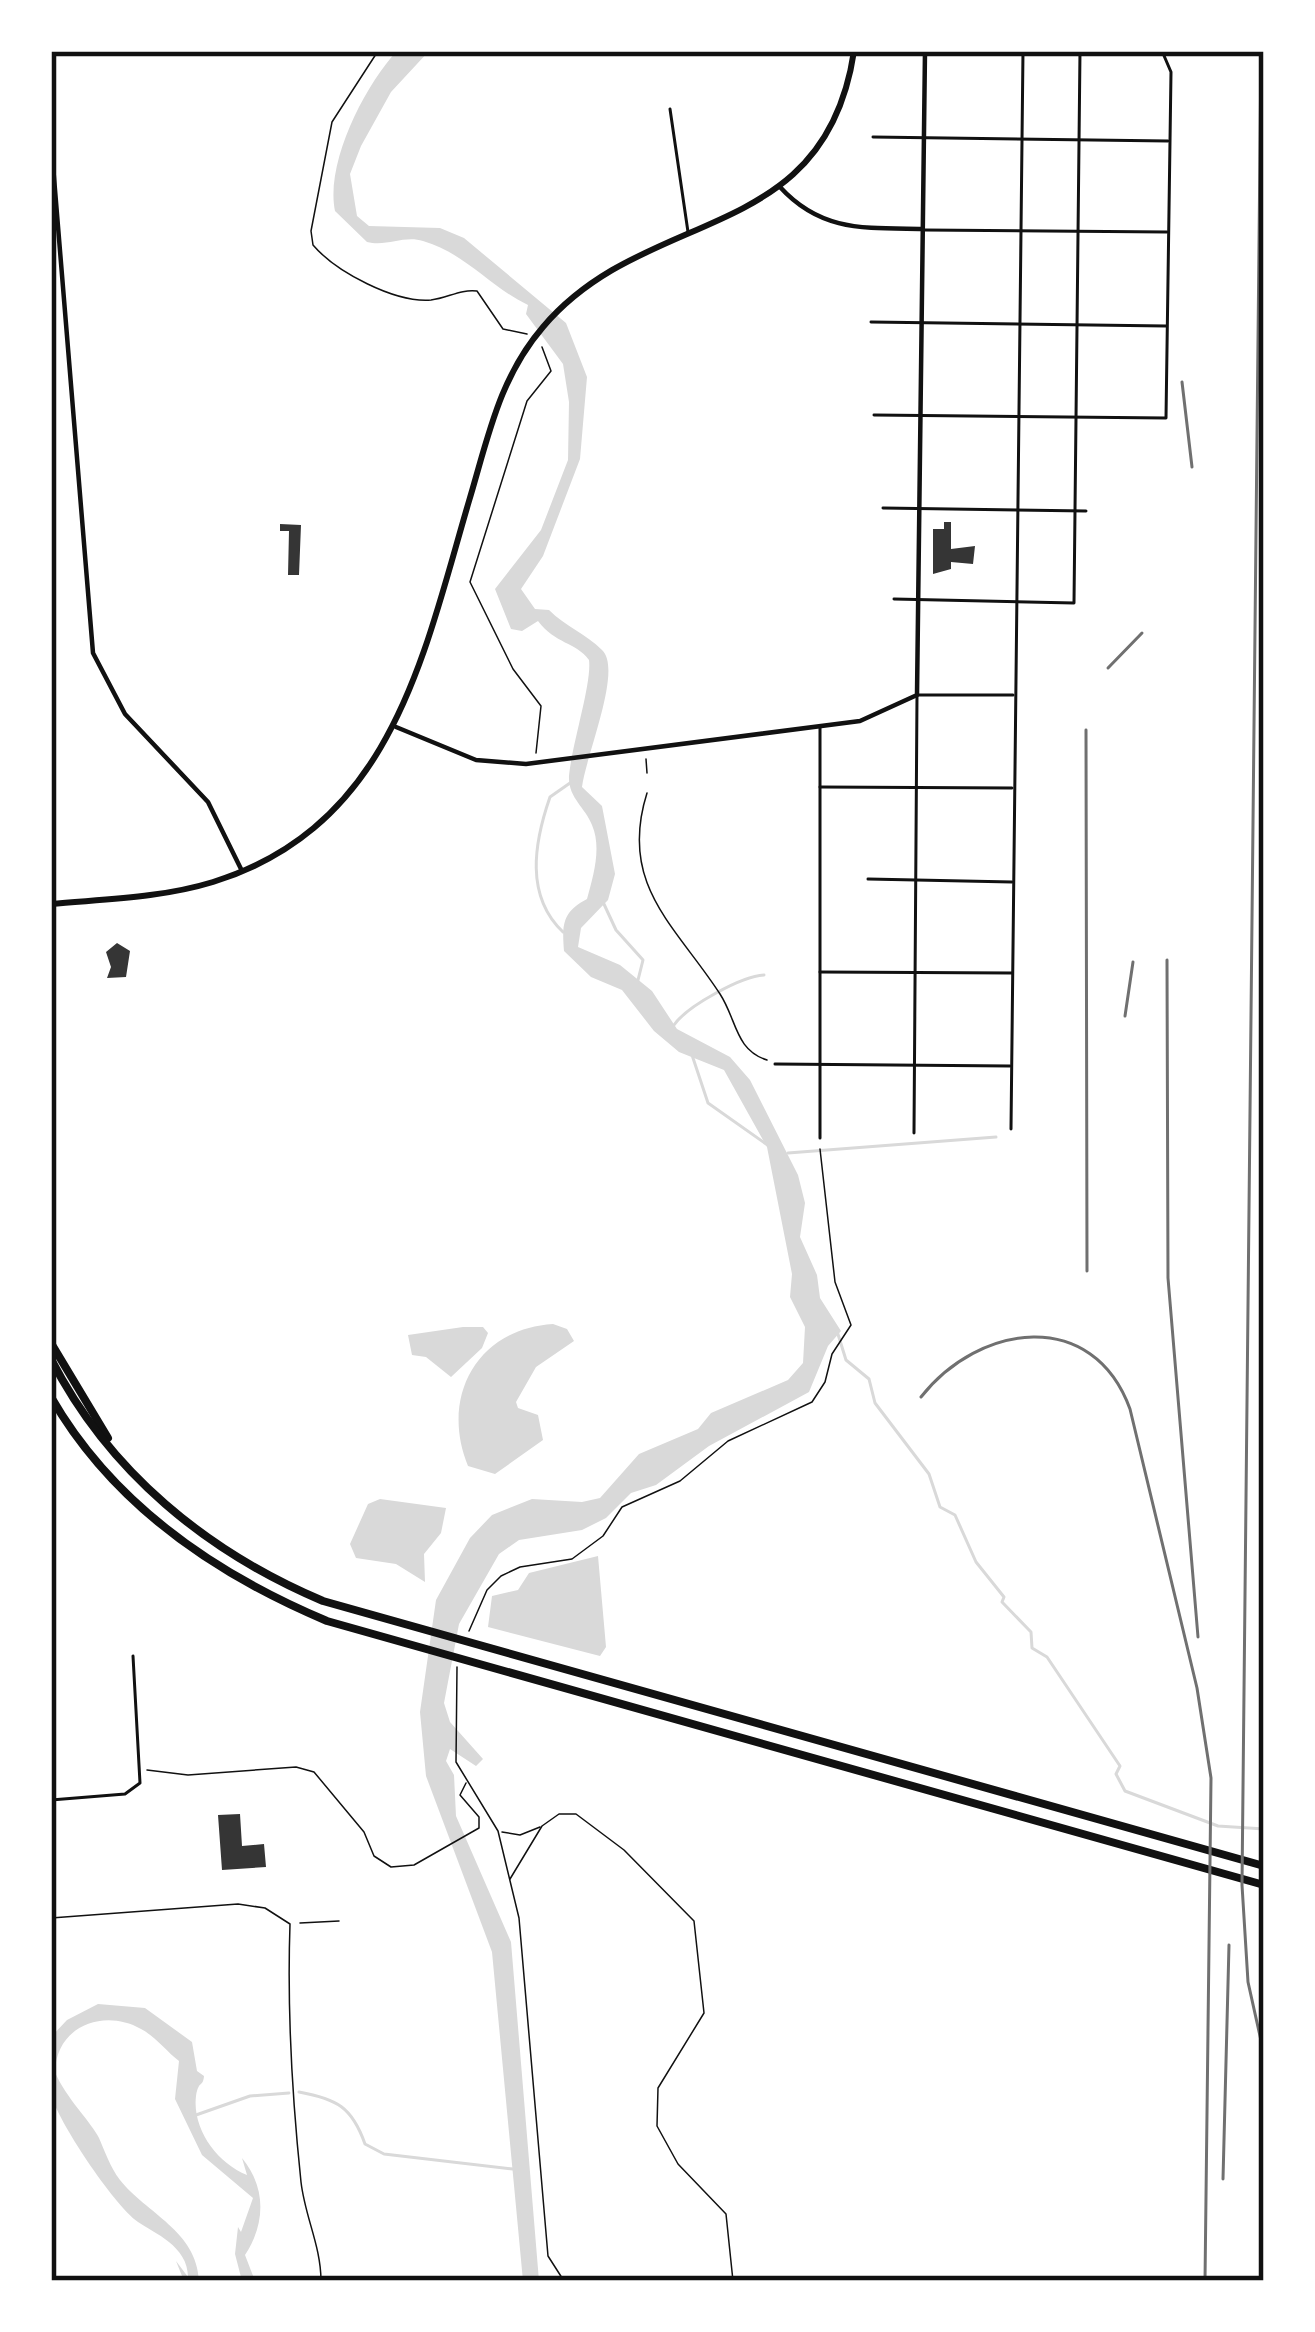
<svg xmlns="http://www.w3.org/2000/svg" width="1315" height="2332" font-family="'Work Sans',sans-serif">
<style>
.water{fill:#d9d9d9}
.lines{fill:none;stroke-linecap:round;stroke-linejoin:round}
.stream{stroke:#d9d9d9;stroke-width:3}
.building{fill:#353535}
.path{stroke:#111;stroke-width:1.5}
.service{stroke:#111;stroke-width:1.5}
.minor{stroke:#111;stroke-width:3}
.tertiary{stroke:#111;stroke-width:4.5}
.secondary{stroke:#111;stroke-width:4.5}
.primary{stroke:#111;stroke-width:6}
.motorway{stroke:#111;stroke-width:8}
.rail{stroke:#707070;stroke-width:3}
.neatline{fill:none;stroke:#111;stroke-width:4.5}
</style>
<rect width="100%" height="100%" fill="#fff"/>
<!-- water -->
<g class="water">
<path d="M397,51h32l-38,41 -30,54 -11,28 7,42 12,10 71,2 24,10 102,85 21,54 -7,82 -37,97 -22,33 14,20 14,1c16,16 37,24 53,40 21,19 -16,105 -20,137l20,19 13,68 -7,26 -27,28 -3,19 42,18 32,26 25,38 53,28 20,23 48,95 7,28 -5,34 17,38 3,23 21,33 -13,15 -19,46 -100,54 -53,39 -25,8 -25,25 -24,12 -63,10 -20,14 -40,70 -15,79 6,19 33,37 -7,7 -26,-17 -4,12 8,14 2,41 55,126 28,339h-16l-31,-329 -66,-176 -6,-64 16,-112 34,-62 22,-23 40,-16 50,3 18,-4 39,-44 59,-25 13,-16 77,-33 15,-17 2,-36 -15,-30 2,-23 -25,-127 -43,-77 -45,-18 -25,-21 -32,-41 -31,-13 -27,-26c-2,-26 -2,-39 23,-52 6,-22 15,-51 5,-74 -7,-18 -24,-27 -23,-49 3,-32 23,-93 20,-116 -13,-18 -34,-16 -51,-39l-16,10 -11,-2 -16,-40 46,-59 27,-70 1,-58 -6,-38 -37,-50 2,-9c-38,-18 -63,-52 -105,-64 -19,-6 -36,6 -56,1l-32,-31c-10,-48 30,-126 62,-160z"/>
<path d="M553,1324l14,5 7,12 -38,26 -20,35 2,6 20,7 5,25 -48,34 -27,-8c-28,-68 8,-137 85,-142z"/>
<polygon points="463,1327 483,1327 488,1333 482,1348 451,1377 426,1357 412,1355 408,1335"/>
<polygon points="380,1499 446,1508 441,1533 424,1554 425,1582 396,1564 356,1558 350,1544 368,1504"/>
<polygon points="598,1556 606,1647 600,1656 488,1627 492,1596 518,1590 529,1573"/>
<path d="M98,2004l47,4 47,34 5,29 7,5c-1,12 -5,3 -8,20 -4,33 21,67 51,79l-5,-17c26,32 22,68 3,97l10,26h-13l-7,-27 3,-27 3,5 12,-34 -51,-43 -27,-56 4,-38c-13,-10 -23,-24 -38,-32 -37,-21 -85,-3 -86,43 10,25 37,51 44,66 5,11 11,29 21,42 26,33 77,51 79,101h-15l-8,-20 12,16c0,-31 -34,-44 -50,-55 -25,-18 -81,-102 -87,-128 -4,-17 0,-40 0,-57l16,-17z"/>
</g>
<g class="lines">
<!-- stream -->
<g class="stream">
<polyline points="603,902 616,930 643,960 637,984"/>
<path d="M563,932c-38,-36 -29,-89 -13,-135l20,-14"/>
<path d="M674,1025c13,-19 68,-49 90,-50"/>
<polyline points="692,1055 708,1103 769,1146"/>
<polyline points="788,1153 996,1137"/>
<polyline points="837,1331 846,1360 869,1379 875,1403 929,1474 940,1507 955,1515 976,1562 1004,1597 1002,1602 1031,1632 1032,1648 1047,1657 1120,1766 1116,1774 1125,1791 1218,1826 1264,1829"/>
<path d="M299,2092c38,7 53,15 66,52l19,10 129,15"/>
<polyline points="196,2115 250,2096 289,2093"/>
</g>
</g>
<!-- building -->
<g class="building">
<polygon points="944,522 951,522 951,549 975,546 973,564 951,562 951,569 933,574 933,529 944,529"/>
<polygon points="280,524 301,525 299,575 288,575 289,531 280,531"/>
<polygon points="117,943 130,951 126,977 107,978 111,967 106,952"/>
<polygon points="240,1814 242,1846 264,1844 266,1867 222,1870 218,1815"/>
</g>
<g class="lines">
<!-- path -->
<g class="path">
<path d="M378,51l-46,71 -21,109 2,14c23,27 82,58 118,55 17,-2 29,-11 46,-9l26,38 24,5"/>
<polyline points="536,753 541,706 513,669 470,582 527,401 551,371 542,347"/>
<polyline points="646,759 647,773"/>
<path d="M647,793c-29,92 29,133 73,201 17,26 15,56 47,66"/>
<polyline points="469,1631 487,1590 501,1576 520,1567 572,1559 603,1536 622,1507 680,1481 728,1441 812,1402 825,1382 832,1354 851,1325 835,1282 820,1149"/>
<polyline points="457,1667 456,1762 498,1831 519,1918 548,2256 564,2281"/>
<polyline points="147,1770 188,1775 296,1767 314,1772 364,1832 374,1856 391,1867 414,1865 479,1828 479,1817 460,1795 466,1783"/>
<polyline points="502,1832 520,1835 540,1827"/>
<polyline points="510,1879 542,1826 559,1814 576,1814 624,1850 694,1921 704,2013 658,2088 657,2126 678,2164 726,2214 733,2281"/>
<polyline points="300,1923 339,1921"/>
</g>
<!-- service -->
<path class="service" d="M51,1918l187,-14 27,4 25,16c-3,86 2,172 11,258 4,35 20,64 20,99"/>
<!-- minor -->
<g class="minor">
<polyline points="670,109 688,232"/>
<polyline points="873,137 1168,141"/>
<polyline points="925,230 1167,232"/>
<polyline points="871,322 1166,326"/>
<polyline points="874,415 1166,418 1171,72 1162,51"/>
<polyline points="883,508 1086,511"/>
<polyline points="894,599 1074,603 1080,51"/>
<polyline points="820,787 1012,788"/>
<polyline points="868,879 1012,882"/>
<polyline points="820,972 1012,973"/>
<polyline points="775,1064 1010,1066"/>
<polyline points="1011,1129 1023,51"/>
<polyline points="914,1133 917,695 1013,695"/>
<polyline points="820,1138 820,728"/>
<polyline points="1262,1527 1264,1316"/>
<polyline points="51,1800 125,1794 140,1783 133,1656"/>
</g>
<!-- tertiary -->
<g class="tertiary">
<path d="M780,187c41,45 85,41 142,42"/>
<polyline points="396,727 476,760 526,764 860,721 917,695 925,51"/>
</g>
<!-- secondary -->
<polyline class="secondary" points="51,141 93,653 125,714 208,802 242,871"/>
<!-- primary -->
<path class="primary" d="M51,904c54,-5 110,-6 162,-22 179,-56 210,-225 256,-381 19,-63 30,-123 74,-174 104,-123 282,-80 311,-276"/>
<!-- motorway -->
<g class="motorway">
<polyline points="51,1343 108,1438"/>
<path d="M51,1359c58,113 156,193 272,242l941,265"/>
<path d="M51,1397c62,108 164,177 276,224l937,264"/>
</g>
<!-- rail -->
<g class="rail">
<polyline points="1261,51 1242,1885 1248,1982 1264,2054"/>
<polyline points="1182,382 1192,467"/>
<polyline points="1108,668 1142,633"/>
<polyline points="1086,730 1087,1271"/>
<polyline points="1167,960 1168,1278 1198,1637"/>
<polyline points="1125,1016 1133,962"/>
<path d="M921,1397c58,-74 172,-90 209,12l67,279 14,90 -6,503"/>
<polyline points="1223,2179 1229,1945"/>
</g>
</g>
<!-- border -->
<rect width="1315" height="2332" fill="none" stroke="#ffffff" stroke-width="108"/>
<rect x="54" y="54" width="1207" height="2224" class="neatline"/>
</svg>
